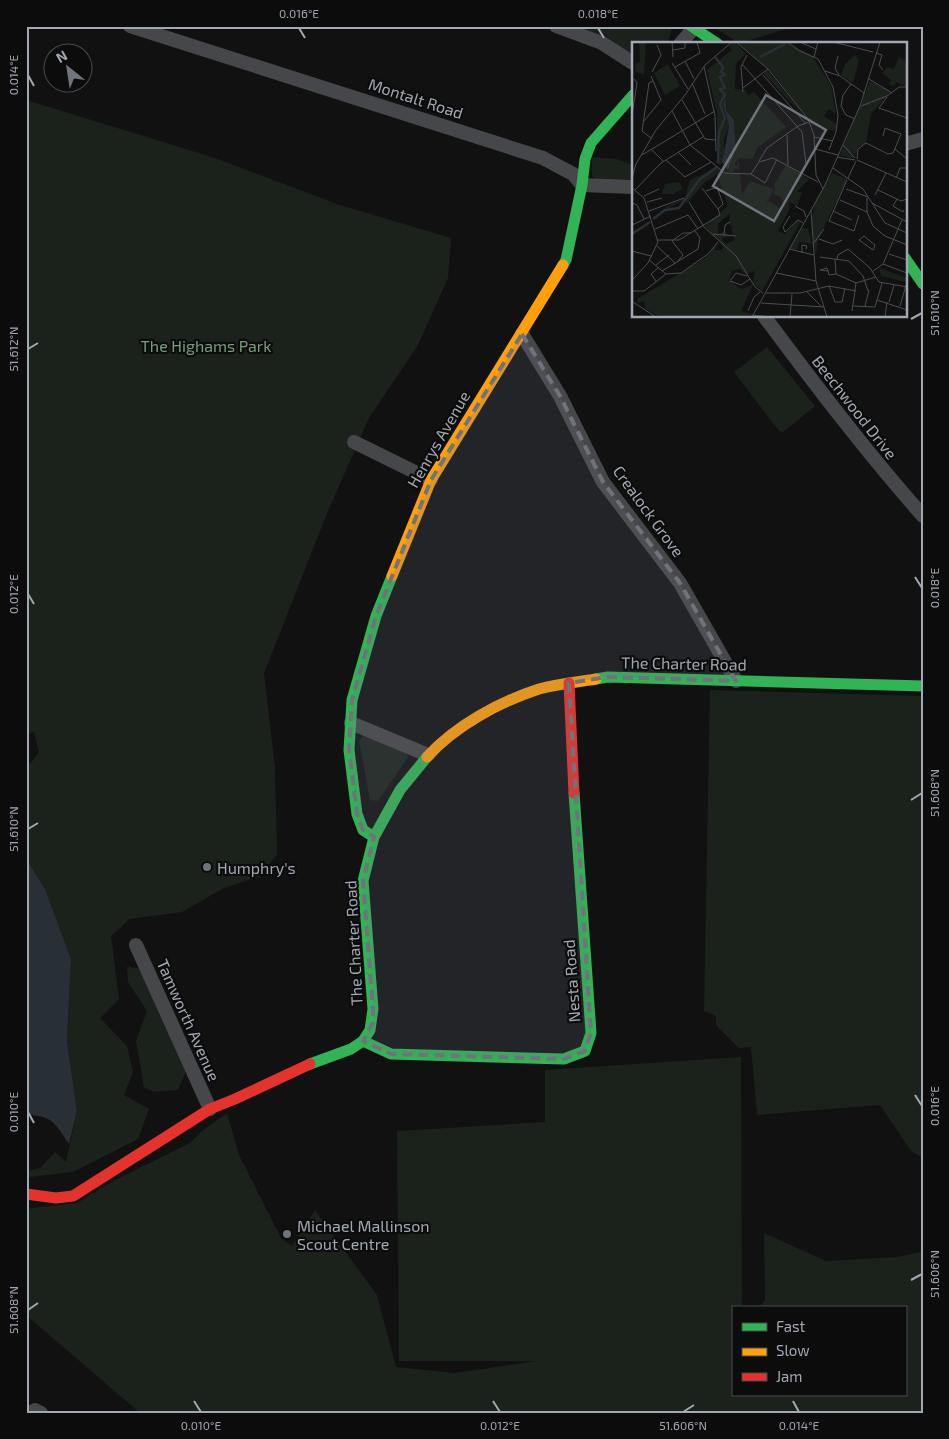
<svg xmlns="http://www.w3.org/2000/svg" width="949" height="1439" font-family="'Exo 2',sans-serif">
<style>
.green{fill:#1b221c}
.water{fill:#282f35}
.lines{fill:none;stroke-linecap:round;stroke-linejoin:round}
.street{stroke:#46474a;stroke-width:14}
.fast{stroke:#30b455;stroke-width:11}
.slow{stroke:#ff9f0a;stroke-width:11}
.jam{stroke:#e5322d;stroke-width:11}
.marked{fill:#6f737b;fill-opacity:0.2;stroke:#6f737b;stroke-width:4;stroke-dasharray:10 6;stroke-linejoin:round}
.ticks{fill:none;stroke:#a2a8b3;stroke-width:2}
.poi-dot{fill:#6f737b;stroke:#0c0c0d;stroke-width:2}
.labels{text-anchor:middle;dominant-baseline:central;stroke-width:4.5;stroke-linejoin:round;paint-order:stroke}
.street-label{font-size:16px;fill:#a2a8b3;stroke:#0c0c0d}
.park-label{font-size:16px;fill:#799e7b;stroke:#0c0c0d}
.poi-label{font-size:16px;fill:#a2a8b3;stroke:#0c0c0d;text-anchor:start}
.inset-river{fill:none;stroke:#282f35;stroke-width:2.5}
.inset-road{fill:none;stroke:#4b4d52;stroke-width:1}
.view{fill:#6f737b;fill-opacity:0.15;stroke:#6f737b;stroke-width:2.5}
.inset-edge{fill:none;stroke:#a2a8b3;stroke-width:2.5}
.neatline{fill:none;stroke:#a2a8b3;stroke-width:2}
.ticks-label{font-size:12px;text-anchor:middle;fill:#a2a8b3}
</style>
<rect width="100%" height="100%" fill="#111112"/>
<!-- green -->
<g class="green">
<polygon points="575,26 672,26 670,37 665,44 633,44 633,55 605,36"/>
<polygon points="712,26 797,26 739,43"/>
<polygon points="26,100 212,157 337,204 451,238 448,278 418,345 369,418 328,511 264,673 275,768 277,854 261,876 224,888 182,912 130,919 111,936 119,999 100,1018 127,1046 133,1072 124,1095 149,1109 138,1139 73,1172 30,1177 26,1175 26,1171 40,1168 55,1152 66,1162 77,1111 67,1041 71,959 45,889 29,863 26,862 26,765 31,763 39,752 34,732 26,734"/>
<polygon points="592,157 616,159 633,165 633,179 597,181 592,176"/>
<polygon points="767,347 815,406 783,432 779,431 734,372"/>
<polygon points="710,690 923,696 923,1158 911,1151 880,1105 757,1115 751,1047 739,1048 716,1025 716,1016 704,1011"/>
<polygon points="363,736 407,752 408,757 378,801 370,800 359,741"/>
<polygon points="127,967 140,968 187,1069 178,1090 154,1092 144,1087 136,1041 147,1011 128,982"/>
<polygon points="741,1057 742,1308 733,1308 733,1395 905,1395 905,1308 758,1308 765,1300 764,1233 826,1261 898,1257 923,1251 923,1413 140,1413 26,1315 26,1209 77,1203 115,1180 190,1143 201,1132 227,1113 239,1155 281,1238 292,1246 315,1210 377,1295 396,1367 455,1373 537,1361 399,1361 397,1131 545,1122 545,1070"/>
</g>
<!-- water -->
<path class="water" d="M26,862l3,1 16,26 26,70 -4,82 10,70 -8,33c-14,-20 -16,-29 -43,-29z"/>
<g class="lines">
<!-- street -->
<g class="street">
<polyline points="130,26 543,158 573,174 582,185 633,187"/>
<polyline points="556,26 602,43 633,63"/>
<polyline points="680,44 694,28"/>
<polyline points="905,144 923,139"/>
<path d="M764,316c51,69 102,136 159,200"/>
<polyline points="522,334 560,396 603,482 680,583 736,681"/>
<polyline points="354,442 431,480"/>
<polyline points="351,723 428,755"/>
<polyline points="136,945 210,1109"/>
<polyline points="29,1413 35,1410 41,1413"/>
</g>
<!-- fast -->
<g class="fast">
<polyline points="691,26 718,44"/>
<polyline points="905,258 923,284"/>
<polyline points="563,265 566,260 582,185 585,159 591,143 633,95"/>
<polyline points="596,679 608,677 923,686"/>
<polyline points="374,837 363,830 357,814 349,750 352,700 376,616 392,576"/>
<polyline points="363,1041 391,1054 564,1059 585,1051 591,1033 574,793"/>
<polyline points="310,1064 351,1049 363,1041 370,1030 373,1009 363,881 374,837 400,790 427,757"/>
</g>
<!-- slow -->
<g class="slow">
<polyline points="392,576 431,480 563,265"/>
<path d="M427,757c28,-31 72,-55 112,-68 18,-5 38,-7 57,-10"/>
</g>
<!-- jam -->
<g class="jam">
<polyline points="569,683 574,793"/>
<polyline points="26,1194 56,1198 73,1196 210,1109 235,1099 310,1064"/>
</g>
</g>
<!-- marked area -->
<path class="marked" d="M522,334l38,62 43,86 77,101 56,98 -128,-4 -39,6 22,350 -6,18 -21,8 -173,-5 -28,-13 10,-18v-14l-10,-128 11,-44 -11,-7 -6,-16 -8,-64 3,-50 24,-84 55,-136z"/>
<!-- ticks -->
<path class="ticks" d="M299,28l6,10M598,28l6,10M28,75l6,11M911,319l11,-6M28,349l10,-6M915,577l7,11M28,594l6,10M911,800l11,-7M28,829l10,-6M915,1095l7,11M28,1112l6,11M911,1280l11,-6M28,1310l10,-7M194,1401l7,11M493,1401l7,11M793,1401l6,11M683,1412l11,-7"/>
<!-- markers -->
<g class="poi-dot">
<circle cx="207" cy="867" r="5"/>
<circle cx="287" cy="1234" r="5"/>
</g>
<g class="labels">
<!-- street labels -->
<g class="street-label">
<text transform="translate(416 98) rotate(18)">Montalt Road</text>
<text transform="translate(855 407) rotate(52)">Beechwood Drive</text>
<text transform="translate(438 439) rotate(-60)">Henrys Avenue</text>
<text transform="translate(649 511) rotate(54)">Crealock Grove</text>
<text transform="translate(684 663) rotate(1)">The Charter Road</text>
<text transform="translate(353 943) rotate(-93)">The Charter Road</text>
<text transform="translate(571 981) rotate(-94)">Nesta Road</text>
<text transform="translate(189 1020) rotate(66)">Tamworth Avenue</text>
</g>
<!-- park labels -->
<g class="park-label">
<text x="206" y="345">The Highams Park</text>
</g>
<!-- poi labels -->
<g class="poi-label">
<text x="217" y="867">Humphry's</text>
<text x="297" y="1225">Michael Mallinson<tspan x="297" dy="18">Scout Centre</tspan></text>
</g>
</g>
<!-- overview -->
<g transform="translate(632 42)">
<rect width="275" height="275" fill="#111112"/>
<path d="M7,0h7l-2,33 -9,-4 1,-8 4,-1zM103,0l11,12 -10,9 -1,26 10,1 3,5 6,-3 32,35 -28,20 -6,12 -13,-1 -4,6 1,2 3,-5v9l-4,-2 -2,4 -8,-1 -8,-9v-49l-10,-43 25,-20 -3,-4zM95,58l-1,10 8,10 2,33 -8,18 -8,-6 4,-4v-21l5,-14 -5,-16zM105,0h50l26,15 18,29 5,28 -7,-5 -5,7 12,8 -1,7 -23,-6 -40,-53zM223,13l4,5 -6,23 -12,-8 4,-11zM267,15l8,4v26l-11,-5 -2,4 -5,-2 2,-4 -9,-7 5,-6 7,2zM36,22l12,22 -15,9 -11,-22zM135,28l41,51 -44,-47zM238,39l20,11 -19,22 -5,29 -8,4 -3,9 -4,-5 3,8 -14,-4zM154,123l23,14 -12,13h5l-5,14 -8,-4v8l-11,21 7,3 13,-13 2,2 -38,68 -9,-9 2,-11 -9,3 -7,-5 -7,2 -3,10 12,8 12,-4 -12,26 11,3 -1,3h-91l-14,-8 -2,-8 -6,2 -1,-4 67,-40 15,-17 -4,8h7l1,-4 -18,-20 23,-20 -11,-32 -13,9 -17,20 -2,-4 -18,10 -1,-2 19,-9 5,-18 29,-13 2,5 19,2 2,21 8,-14 24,8 -9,17 4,-5 12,8 3,-3 -3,-9 -8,-3 2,-5 -1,-4zM98,171l-1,11 3,2v9l4,-1 -3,7 -8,3 -3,-6 9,-2 -7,-4 -6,2v-10zM200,131l15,6 -29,61 -2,15 -5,-32 4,-21zM47,140l4,7 -10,5h-11l3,-10zM170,186l6,1 4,15 -13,-2 -2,8 -7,-2zM247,226l28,10 -1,4 -25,-6z" fill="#1b221c" fill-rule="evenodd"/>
<path d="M94,57v11l8,10 2,31 -8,19 -6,-7 7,-37 -6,-22z" fill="#282f35"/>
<path class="inset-river" d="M83,15l8,10 -2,5 4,3 -5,2 5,11 -5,1 5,6 -5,9 5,14 -6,14 -1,31M128,15l25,-13M21,177l12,-9 14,-2 21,-29 17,-12M0,192l18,-12"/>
<path class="inset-road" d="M40,0l1,15M104,0l32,27 40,50 6,16 2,40 7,14M156,0l10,8 20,9 15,28 5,28 -2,17 -7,18M201,0l40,10M170,1l14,6M41,8l12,-2v-6M244,11l6,2 -3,10 4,5M206,14l-3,12 4,7M182,15l4,-15M53,19l9,18M40,21l16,26M110,22l60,68 4,32 -5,9M43,25l25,-14 -3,-11M72,25l11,49 1,35M193,29l15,5 24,17M20,30l9,-17 -4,-10M131,33l42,48M237,37l23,14M60,41l13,31M219,42l-8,11 -2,11 5,9 9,4M111,46l25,-19M111,50l-2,-25 6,-12M255,55l-8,11 28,10M50,58l23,39 11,1M229,64l26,-10 12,-9h8M40,69l18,34 35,28 26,1 8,-12 14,-4 45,24M0,73l5,-32 -3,-4M12,79l17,-21 -10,-24M155,93l1,30M182,95l19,4M19,96l-9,-7 7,-48 4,-2M211,103l12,13M183,107l23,6M263,107l12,10M20,108l11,11M46,110l13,13M10,113l73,-44M205,115l18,3M225,117l1,-10 8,-6 22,11 5,-1 8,-19 -16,-6 -2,8M34,118l19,17 26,-15M225,118l50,22M127,119l8,-13 31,-22 11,-4M201,126l30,21 22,34 22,10M119,132l14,9 12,-24M0,136l4,-14 20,-34 29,-35 20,-30 27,-23M216,136l8,-17M264,136l4,-10h7M215,138l-18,41 25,10 5,-16M0,146l12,10 14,44 -10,21 -16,17M214,147l22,8M3,148l26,-27 42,-26M246,148l23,11 6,-2M74,149l11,-4 6,17 -5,5M243,153l11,-22M12,154l15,-7M235,156v14l6,14 12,10 22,9M265,157l-4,7 10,6 1,-2M208,158l27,12M15,160l15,-4M57,160l15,25 32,29 19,31 8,6M0,161l5,2 7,14M240,161l35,19M163,164l9,5 2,6M179,168l5,71 11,36M17,169l35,-13M201,169l19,9M0,183l19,-9M23,187l33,-14 10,14M153,190l13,-12 5,3M153,190l-2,-5 7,-11M81,192l23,2M92,193l1,-10 5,-3M232,194l11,9 -2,5 -14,-10zM187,197l14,5 9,-4M26,198h21l41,-25 -2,-6 -16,-21M40,199l11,14M40,199l11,-8h8M181,202l11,-15M25,204l18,17M157,207l25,6M0,209l19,5M170,211v-8l5,1 -1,3M257,212l18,6M51,213l-6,7 21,-13 2,-11 -5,-7M188,215l29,4 14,15 5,15M203,217l1,15 20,9 -4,28M205,217l1,-4 10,-6 22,19 9,14 28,5M17,218l17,14M251,222l24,9M24,223l13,-10M30,229l15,-9M196,229l-1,-3 -7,2 8,1 1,4 7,-1M241,229l10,-7 19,-44M144,231l40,8M34,232l15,-1 27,-19 10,-12M115,234l-11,-3 -6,8 11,4 9,-6M24,239l-5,-7 7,-6M224,241l20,-6M197,244l6,16h7l3,-14M0,249h12l22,-17M175,250l14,14M134,251h34l29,-7 27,5M245,258l30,10M1,260l23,15M257,260l5,-17M129,261l63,4M221,264l22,1 7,-24M233,264l4,-16M268,264l7,-24M116,269l6,-14 6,-5M120,273l19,2M120,275l73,-132 35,-79 20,-64M158,275l2,-23M253,275l2,-15"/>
<path class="view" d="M134,53l60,35 -52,91 -61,-35z"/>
<rect width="275" height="275" class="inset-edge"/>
</g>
<!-- border -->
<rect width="949" height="1439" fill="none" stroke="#0c0c0d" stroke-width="55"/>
<!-- legend -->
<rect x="732" y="1306" width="175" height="90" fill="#0c0c0d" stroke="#484a4f"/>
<rect x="742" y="1323" width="25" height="8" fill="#30b455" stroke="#484a4f"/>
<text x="776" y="1332" font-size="15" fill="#a2a8b3">Fast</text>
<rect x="742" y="1348" width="25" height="8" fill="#ff9f0a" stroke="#484a4f"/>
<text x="776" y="1356" font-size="15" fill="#a2a8b3">Slow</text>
<rect x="742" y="1373" width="25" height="8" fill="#e5322d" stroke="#484a4f"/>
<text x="776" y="1382" font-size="15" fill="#a2a8b3">Jam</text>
<!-- north arrow -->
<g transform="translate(68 68) rotate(330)"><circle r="24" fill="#0c0c0d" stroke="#484a4f"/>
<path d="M0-4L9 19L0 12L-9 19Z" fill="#6f737b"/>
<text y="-8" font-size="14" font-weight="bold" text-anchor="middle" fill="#a2a8b3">N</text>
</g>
<rect x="28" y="28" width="894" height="1384" class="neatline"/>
<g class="ticks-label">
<text x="299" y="18">0.016°E</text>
<text x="598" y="18">0.018°E</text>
<text transform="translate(14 75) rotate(-90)" y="4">0.014°E</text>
<text transform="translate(935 313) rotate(-90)" y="4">51.610°N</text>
<text transform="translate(14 349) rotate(-90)" y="4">51.612°N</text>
<text transform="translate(935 588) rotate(-90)" y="4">0.018°E</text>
<text transform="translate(14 594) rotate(-90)" y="4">0.012°E</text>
<text transform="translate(935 793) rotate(-90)" y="4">51.608°N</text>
<text transform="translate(14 829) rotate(-90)" y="4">51.610°N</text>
<text transform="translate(935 1106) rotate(-90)" y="4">0.016°E</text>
<text transform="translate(14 1112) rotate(-90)" y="4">0.010°E</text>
<text transform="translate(935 1274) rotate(-90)" y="4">51.606°N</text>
<text transform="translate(14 1310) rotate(-90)" y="4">51.608°N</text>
<text x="201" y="1430">0.010°E</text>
<text x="500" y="1430">0.012°E</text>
<text x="683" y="1430">51.606°N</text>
<text x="799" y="1430">0.014°E</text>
</g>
</svg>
